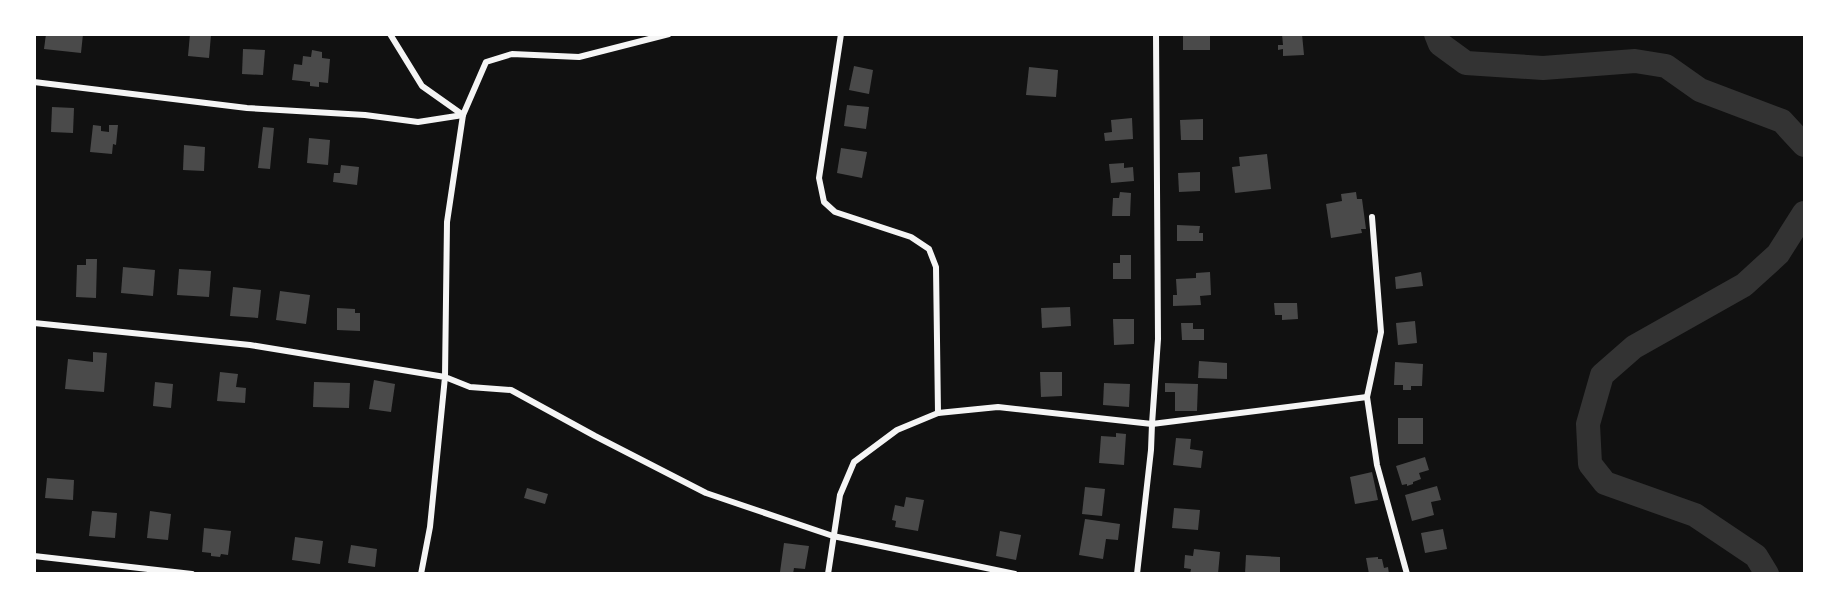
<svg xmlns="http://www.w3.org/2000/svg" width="1839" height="608" font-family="Roboto,sans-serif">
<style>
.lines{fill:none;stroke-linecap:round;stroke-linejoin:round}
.river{stroke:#333;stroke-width:24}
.building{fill:#4a4a4a}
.minor{stroke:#f5f5f5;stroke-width:6}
</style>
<rect width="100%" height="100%" fill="#111"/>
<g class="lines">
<!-- river -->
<g class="river">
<polyline points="1436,34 1440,44 1466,63 1543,68 1635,61 1666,66 1700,90 1782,121 1804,145"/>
<polyline points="1767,574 1756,556 1695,515 1605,483 1590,464 1588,424 1602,375 1634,347 1744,285 1778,254 1804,213"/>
</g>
</g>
<!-- building -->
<g class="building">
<polygon points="46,34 83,34 81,53 44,49"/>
<polygon points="190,34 211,35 209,58 188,56"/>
<rect x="1183" y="34" width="27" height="16"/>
<polygon points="1282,34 1302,34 1304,55 1283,56 1283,49 1278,50 1278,45 1283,45"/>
<polygon points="243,49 265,50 263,75 242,74"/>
<polygon points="312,50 322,52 322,58 330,59 328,83 319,82 319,87 310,86 310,82 292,80 294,64 302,65 303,56 311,57"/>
<polygon points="854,66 873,70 869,94 849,90"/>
<polygon points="1029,67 1058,70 1056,97 1026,95"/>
<polygon points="847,105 869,107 866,129 844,126"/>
<polygon points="52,107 74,108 73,133 51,132"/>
<polygon points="1132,118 1133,139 1105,141 1104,133 1112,132 1111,120"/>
<polygon points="1203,119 1203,140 1181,140 1180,120"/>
<polygon points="93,125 101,126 101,131 109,132 109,125 118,125 116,145 113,144 112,154 90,152"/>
<polygon points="263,127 274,128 270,169 258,168"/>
<polygon points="309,138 330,140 328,165 307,163"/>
<polygon points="184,145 205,147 204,171 183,170"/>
<polygon points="841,148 867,152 862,178 837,173"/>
<polygon points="1267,154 1271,189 1235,193 1232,167 1240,166 1239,157"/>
<polygon points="1124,163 1124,168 1133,167 1134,181 1111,183 1109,164"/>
<polygon points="341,165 359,167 357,185 333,182 334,173 340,173"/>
<polygon points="1200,172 1200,191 1179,192 1178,173"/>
<polygon points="1120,192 1131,193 1130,216 1112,216 1113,198 1119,198"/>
<polygon points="1356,192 1357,199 1362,199 1366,229 1361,229 1362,233 1331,238 1326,204 1342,201 1341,194"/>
<polygon points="1177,225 1200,226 1199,233 1203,233 1203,241 1177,241"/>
<polygon points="1120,255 1131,255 1131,279 1113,279 1113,263 1120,263"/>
<polygon points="86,259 97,259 96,298 76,297 77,265 86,265"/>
<polygon points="123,267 155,270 153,296 121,293"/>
<polygon points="179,269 211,271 209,297 177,295"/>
<polygon points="1210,272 1211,295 1200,296 1201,305 1173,306 1173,295 1177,295 1176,279 1196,278 1196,273"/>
<polygon points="1421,272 1423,286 1396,289 1395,277"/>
<polygon points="233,287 261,290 258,318 230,316"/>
<polygon points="280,291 310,295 306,324 276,320"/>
<polygon points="1274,303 1297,303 1298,319 1282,320 1282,315 1275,315"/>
<polygon points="1070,307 1071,326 1042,328 1041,308"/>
<polygon points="337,308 355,309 355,313 360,313 360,331 337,330"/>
<polygon points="1113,319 1134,319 1134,344 1114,345"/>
<polygon points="1415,321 1417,343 1398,345 1396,323"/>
<polygon points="1181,323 1193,323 1193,329 1204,329 1204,340 1182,340"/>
<polygon points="93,352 107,353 104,392 65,389 68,359 93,362"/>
<polygon points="1199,361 1227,363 1227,379 1198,378"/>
<polygon points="1395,362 1423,364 1422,386 1411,386 1411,390 1403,390 1403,385 1394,385"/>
<polygon points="220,372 238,374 236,387 246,388 245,403 217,401"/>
<polygon points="1040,372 1062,372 1062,396 1041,397"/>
<polygon points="374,380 395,384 391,412 369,409"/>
<polygon points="155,382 173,384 171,408 153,406"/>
<polygon points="314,382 350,383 349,408 313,407"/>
<polygon points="1104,383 1130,384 1129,407 1103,405"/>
<polygon points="1165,383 1198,384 1197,411 1175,411 1175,392 1165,392"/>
<rect x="1398" y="418" width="25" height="26"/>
<polygon points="1116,433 1126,434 1124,465 1099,463 1101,436 1116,437"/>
<polygon points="1176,438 1191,439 1190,449 1203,451 1201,468 1173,465"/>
<polygon points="1425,457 1429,470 1419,473 1421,479 1413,482 1413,484 1407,486 1407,484 1402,485 1396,466"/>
<polygon points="1372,472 1378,500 1355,504 1350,477"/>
<polygon points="47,478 74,480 73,500 45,498"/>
<polygon points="1437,486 1441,500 1431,502 1434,515 1412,521 1405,495"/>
<polygon points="1085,487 1105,489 1102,516 1082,514"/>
<polygon points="527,488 548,494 545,504 524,498"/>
<polygon points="906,497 924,500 918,531 895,527 896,521 892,520 895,505 904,507"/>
<polygon points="1174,508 1200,510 1198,530 1172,528"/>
<polygon points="92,511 117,513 115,538 89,536"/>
<polygon points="150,511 171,514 168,540 147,538"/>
<polygon points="1085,519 1120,524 1118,540 1106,539 1103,559 1079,555"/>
<polygon points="204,528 231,531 228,555 221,554 220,557 211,556 211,553 202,552"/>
<polygon points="1443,529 1447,549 1425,553 1421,533"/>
<polygon points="1000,531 1021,535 1016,560 996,556"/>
<polygon points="295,537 323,541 320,564 292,560"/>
<polygon points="784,543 809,546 805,569 794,568 793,574 780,572"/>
<polygon points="351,545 377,549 375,567 348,563"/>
<polygon points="1194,549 1220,552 1218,574 1190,574 1191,569 1184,568 1185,555 1193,556"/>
<polygon points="1246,555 1280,557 1280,574 1245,574"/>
<polygon points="1378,557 1378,559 1382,559 1384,568 1388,567 1389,574 1369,574 1366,558"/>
</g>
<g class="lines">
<!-- minor -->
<g class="minor">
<polyline points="390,34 422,86 463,115 447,222 445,377 470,387 511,390 595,436 706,493 833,536 1015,574"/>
<polyline points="841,34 819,178 824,202 835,212 911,237 929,249 936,267 938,413"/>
<polyline points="34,82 247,108 365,115 418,122 463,115 486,62 512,54 579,57 669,34"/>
<polyline points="1372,217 1381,332 1367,397 1377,465 1407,574"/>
<polyline points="34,323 250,345 445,377 430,527 421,574"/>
<polyline points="34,556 192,574"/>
<polyline points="828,574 840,495 854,462 897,430 938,413 998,407 1152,424 1367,397"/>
<polyline points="1137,574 1151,450 1152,424 1158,339 1156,34"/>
</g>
</g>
<!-- border -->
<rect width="1839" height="608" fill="none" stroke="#ffffff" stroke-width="72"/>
</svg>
